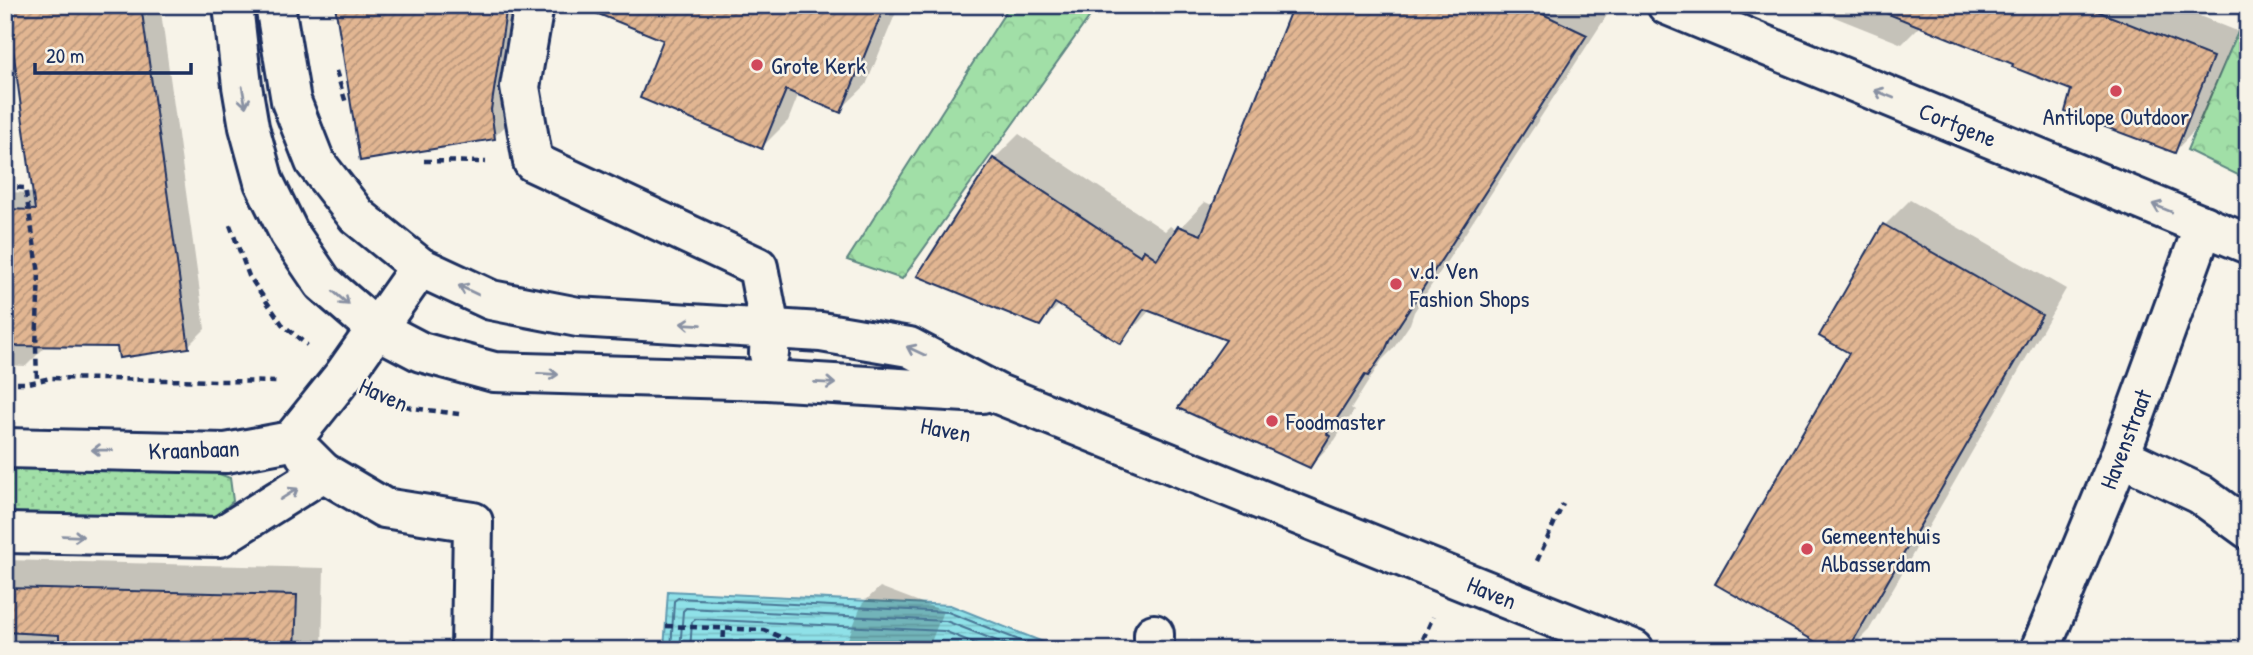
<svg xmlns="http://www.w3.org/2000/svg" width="2253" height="655" font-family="'Patrick Hand',sans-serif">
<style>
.grass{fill:url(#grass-dots);stroke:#5e8782;stroke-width:2}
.forest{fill:url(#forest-crowns);stroke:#5e8782;stroke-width:2}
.water{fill:url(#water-rules);stroke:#619ab1;stroke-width:2}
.shadow{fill:#0003}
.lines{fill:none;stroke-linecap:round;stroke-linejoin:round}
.shore{stroke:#497695;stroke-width:2}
.building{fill:url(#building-hatch);stroke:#1b2f5e;stroke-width:2}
.minor-casing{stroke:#1b2f5e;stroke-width:44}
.path{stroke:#1b2f5e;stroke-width:4.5;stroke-dasharray:7 5;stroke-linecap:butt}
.minor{stroke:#f7f3e8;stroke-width:38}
.oneway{stroke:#8991a3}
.poi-dot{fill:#d1495b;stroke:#f7f3e8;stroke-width:2.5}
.labels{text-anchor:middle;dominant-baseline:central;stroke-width:5;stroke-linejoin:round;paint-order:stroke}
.poi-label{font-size:24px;fill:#1b2f5e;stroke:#f7f3e8;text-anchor:start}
.street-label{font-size:24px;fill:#1b2f5e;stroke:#f7f3e8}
</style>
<defs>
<pattern id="grass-dots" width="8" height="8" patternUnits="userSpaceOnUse" patternTransform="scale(1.75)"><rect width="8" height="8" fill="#a1dfa7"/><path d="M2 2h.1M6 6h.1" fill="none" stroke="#8ac092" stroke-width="1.8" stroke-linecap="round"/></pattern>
<pattern id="forest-crowns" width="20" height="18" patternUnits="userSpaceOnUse" patternTransform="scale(1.75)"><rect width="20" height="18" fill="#a1dfa7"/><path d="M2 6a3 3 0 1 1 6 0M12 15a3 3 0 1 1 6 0" fill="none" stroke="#8ac092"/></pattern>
<pattern id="water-rules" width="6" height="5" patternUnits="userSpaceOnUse" patternTransform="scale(1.75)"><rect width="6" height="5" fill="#8fe1e8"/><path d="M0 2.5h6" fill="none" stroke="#7bc1c9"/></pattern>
<pattern id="building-hatch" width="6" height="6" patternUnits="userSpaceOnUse" patternTransform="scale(1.75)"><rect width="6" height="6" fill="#e2b692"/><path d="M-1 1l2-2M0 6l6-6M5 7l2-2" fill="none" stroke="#b6947a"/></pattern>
</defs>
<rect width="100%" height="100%" fill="#f7f3e8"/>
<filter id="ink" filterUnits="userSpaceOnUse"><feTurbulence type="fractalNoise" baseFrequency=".0143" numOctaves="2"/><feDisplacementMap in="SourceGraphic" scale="14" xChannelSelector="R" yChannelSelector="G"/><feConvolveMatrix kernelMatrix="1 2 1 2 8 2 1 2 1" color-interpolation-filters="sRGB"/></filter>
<g filter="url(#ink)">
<!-- grass -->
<polygon class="grass" points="5,467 214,472 230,478 233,501 217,516 158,519 5,514"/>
<!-- forest -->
<g class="forest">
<polygon points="1010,5 1098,5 902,279 847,260"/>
<polygon points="2233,5 2248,5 2248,180 2187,150 2247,11"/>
</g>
<!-- water -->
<polygon class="water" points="668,591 950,605 1063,650 664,650"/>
<!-- shadow -->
<g class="shadow">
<polygon points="14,5 160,5 205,329 188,346 43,344 43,349 26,366 5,365 5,192 35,193"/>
<polygon points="337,5 530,5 522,110 494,137"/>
<polygon points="616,5 899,5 866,85 840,110 799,93 788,121 762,147 666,39"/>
<polygon points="1295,5 1602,5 1611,9 1414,312 1410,324 1393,349 1382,360 1351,409 1354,411 1335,440 1310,466 1229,339 1151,309 1121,342 1060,304 1040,324 994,159 1019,134 1165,231 1170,226 1177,231 1205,202 1214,206"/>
<polygon points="1831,5 2172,5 2237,31 2200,125 2175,151 2073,89 1921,25 1902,44 1827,14"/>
<polygon points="1910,200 2066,289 1869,630 1849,650 1834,650 1851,352 1885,225"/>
<polygon points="5,560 324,568 322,650 5,650"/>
<polygon points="880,587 943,611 928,650 854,650 845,646 862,604"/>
<polygon points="2248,611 2248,625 2241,621"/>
</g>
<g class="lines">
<!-- shore -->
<g class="shore">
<polyline points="671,650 674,601 678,598 948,612 1044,650"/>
<polyline points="680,650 683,611 686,608 946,621 1020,650"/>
<polyline points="690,650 692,622 696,619 944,631 991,650"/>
</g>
</g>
<!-- building -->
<g class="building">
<polygon points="7,5 141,5 189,348 119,358 117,347 5,346 5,209 35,210"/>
<polygon points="335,5 507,5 491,110 495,139 360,161"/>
<polygon points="581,5 885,5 841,113 786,90 762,149 640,98 663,40 581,7"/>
<polygon points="1293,5 1524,5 1587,35 1390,339 1385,351 1368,376 1365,375 1327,434 1330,436 1310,468 1178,408 1226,340 1144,309 1121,344 1055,303 1040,326 917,276 993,158 1141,256 1144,250 1157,259 1178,226 1201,235"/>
<polygon points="1872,5 2082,5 2213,57 2175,153 2065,112 2071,90 2012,67 2013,64 1871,7"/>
<polygon points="1883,224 2042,315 1848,650 1830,650 1715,584 1849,353 1819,336"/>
<polygon points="5,588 297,595 295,650 59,650 59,635 5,632"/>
</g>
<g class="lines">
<!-- minor casing -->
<g class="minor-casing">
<g id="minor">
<polyline points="233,5 242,86 249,127 264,182 289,233 323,283 375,328 421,352 494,372 768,380 982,393"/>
<polyline points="275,5 291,101 315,162 357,216 420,267 491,300 578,317 821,332 909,347 998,394 1634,650"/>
<polyline points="534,5 520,87 533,162 758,267 770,329 769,354"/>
<polyline points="1667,5 2248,244"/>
<polyline points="5,448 226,453 291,441 344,375 420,267"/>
<polyline points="305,454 323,472 384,508 473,522 471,650"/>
<polyline points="2120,456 2200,494 2248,529"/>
<polyline points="5,533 220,537 323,472"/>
<polyline points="1154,650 1154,634"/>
<polyline points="2040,650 2120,456 2204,225"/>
</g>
</g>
<!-- path -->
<g class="path">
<polyline points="336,71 346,103"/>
<polyline points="424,161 486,162"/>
<polyline points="5,187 25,188 39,273 36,347 37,381"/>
<polyline points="230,225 249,276 282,324 307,345"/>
<polyline points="5,383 29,383 50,378 279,382"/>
<polyline points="383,397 412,408 459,414"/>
<polyline points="1537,561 1563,504"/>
<polyline points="666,626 764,630 812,650"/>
<polyline points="723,650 724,629"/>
<polyline points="1418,650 1433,617"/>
</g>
<!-- minor -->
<use href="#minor" class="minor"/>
</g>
<!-- one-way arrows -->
<defs><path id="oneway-shaft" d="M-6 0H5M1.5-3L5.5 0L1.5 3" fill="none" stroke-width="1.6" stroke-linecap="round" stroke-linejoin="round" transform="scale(1.75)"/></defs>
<g class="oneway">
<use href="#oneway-shaft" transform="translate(1884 94) rotate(-158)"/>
<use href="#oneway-shaft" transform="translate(244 97) rotate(80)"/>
<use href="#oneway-shaft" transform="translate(2162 208) rotate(-158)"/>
<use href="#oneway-shaft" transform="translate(468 290) rotate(-155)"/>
<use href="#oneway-shaft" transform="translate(341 298) rotate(41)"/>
<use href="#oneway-shaft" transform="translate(691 324) rotate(-177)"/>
<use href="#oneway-shaft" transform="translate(916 351) rotate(-155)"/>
<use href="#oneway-shaft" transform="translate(548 374) rotate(3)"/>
<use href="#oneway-shaft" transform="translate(825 383) rotate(3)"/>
<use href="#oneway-shaft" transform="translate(102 450) rotate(-179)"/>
<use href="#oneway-shaft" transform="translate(289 494) rotate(-32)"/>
<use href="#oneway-shaft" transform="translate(73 536) rotate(2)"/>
</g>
</g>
<!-- markers -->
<g class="poi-dot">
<circle cx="757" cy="65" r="7"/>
<circle cx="2116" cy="91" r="7"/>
<circle cx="1396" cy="284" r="7"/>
<circle cx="1272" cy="421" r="7"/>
<circle cx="1807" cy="549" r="7"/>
</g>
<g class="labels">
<!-- poi labels -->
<g class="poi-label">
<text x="771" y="65">Grote Kerk</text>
<text x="2116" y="116" text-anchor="middle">Antilope Outdoor</text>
<text x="1410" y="270">v.d. Ven<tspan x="1410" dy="28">Fashion Shops</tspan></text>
<text x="1286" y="421">Foodmaster</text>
<text x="1821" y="535">Gemeentehuis<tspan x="1821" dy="28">Albasserdam</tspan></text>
</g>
<!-- street labels -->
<g class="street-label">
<text transform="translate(1958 124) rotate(22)">Cortgene</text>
<text transform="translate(384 394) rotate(24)">Haven</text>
<text transform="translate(946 429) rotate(11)">Haven</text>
<text transform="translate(2125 439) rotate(-69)">Havenstraat</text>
<text transform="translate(194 449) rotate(-2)">Kraanbaan</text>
<text transform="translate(1492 592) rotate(22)">Haven</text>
</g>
</g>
<!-- margin -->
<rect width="2253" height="655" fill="none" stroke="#f7f3e8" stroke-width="28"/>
<rect x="14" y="14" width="2225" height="627" fill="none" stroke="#1b2f5e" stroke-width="2.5" filter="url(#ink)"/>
<!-- scale -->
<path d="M35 63v10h156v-10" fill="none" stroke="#1b2f5e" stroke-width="3.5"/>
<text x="46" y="63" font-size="21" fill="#1b2f5e" stroke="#f7f3e8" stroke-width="5" paint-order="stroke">20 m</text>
</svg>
